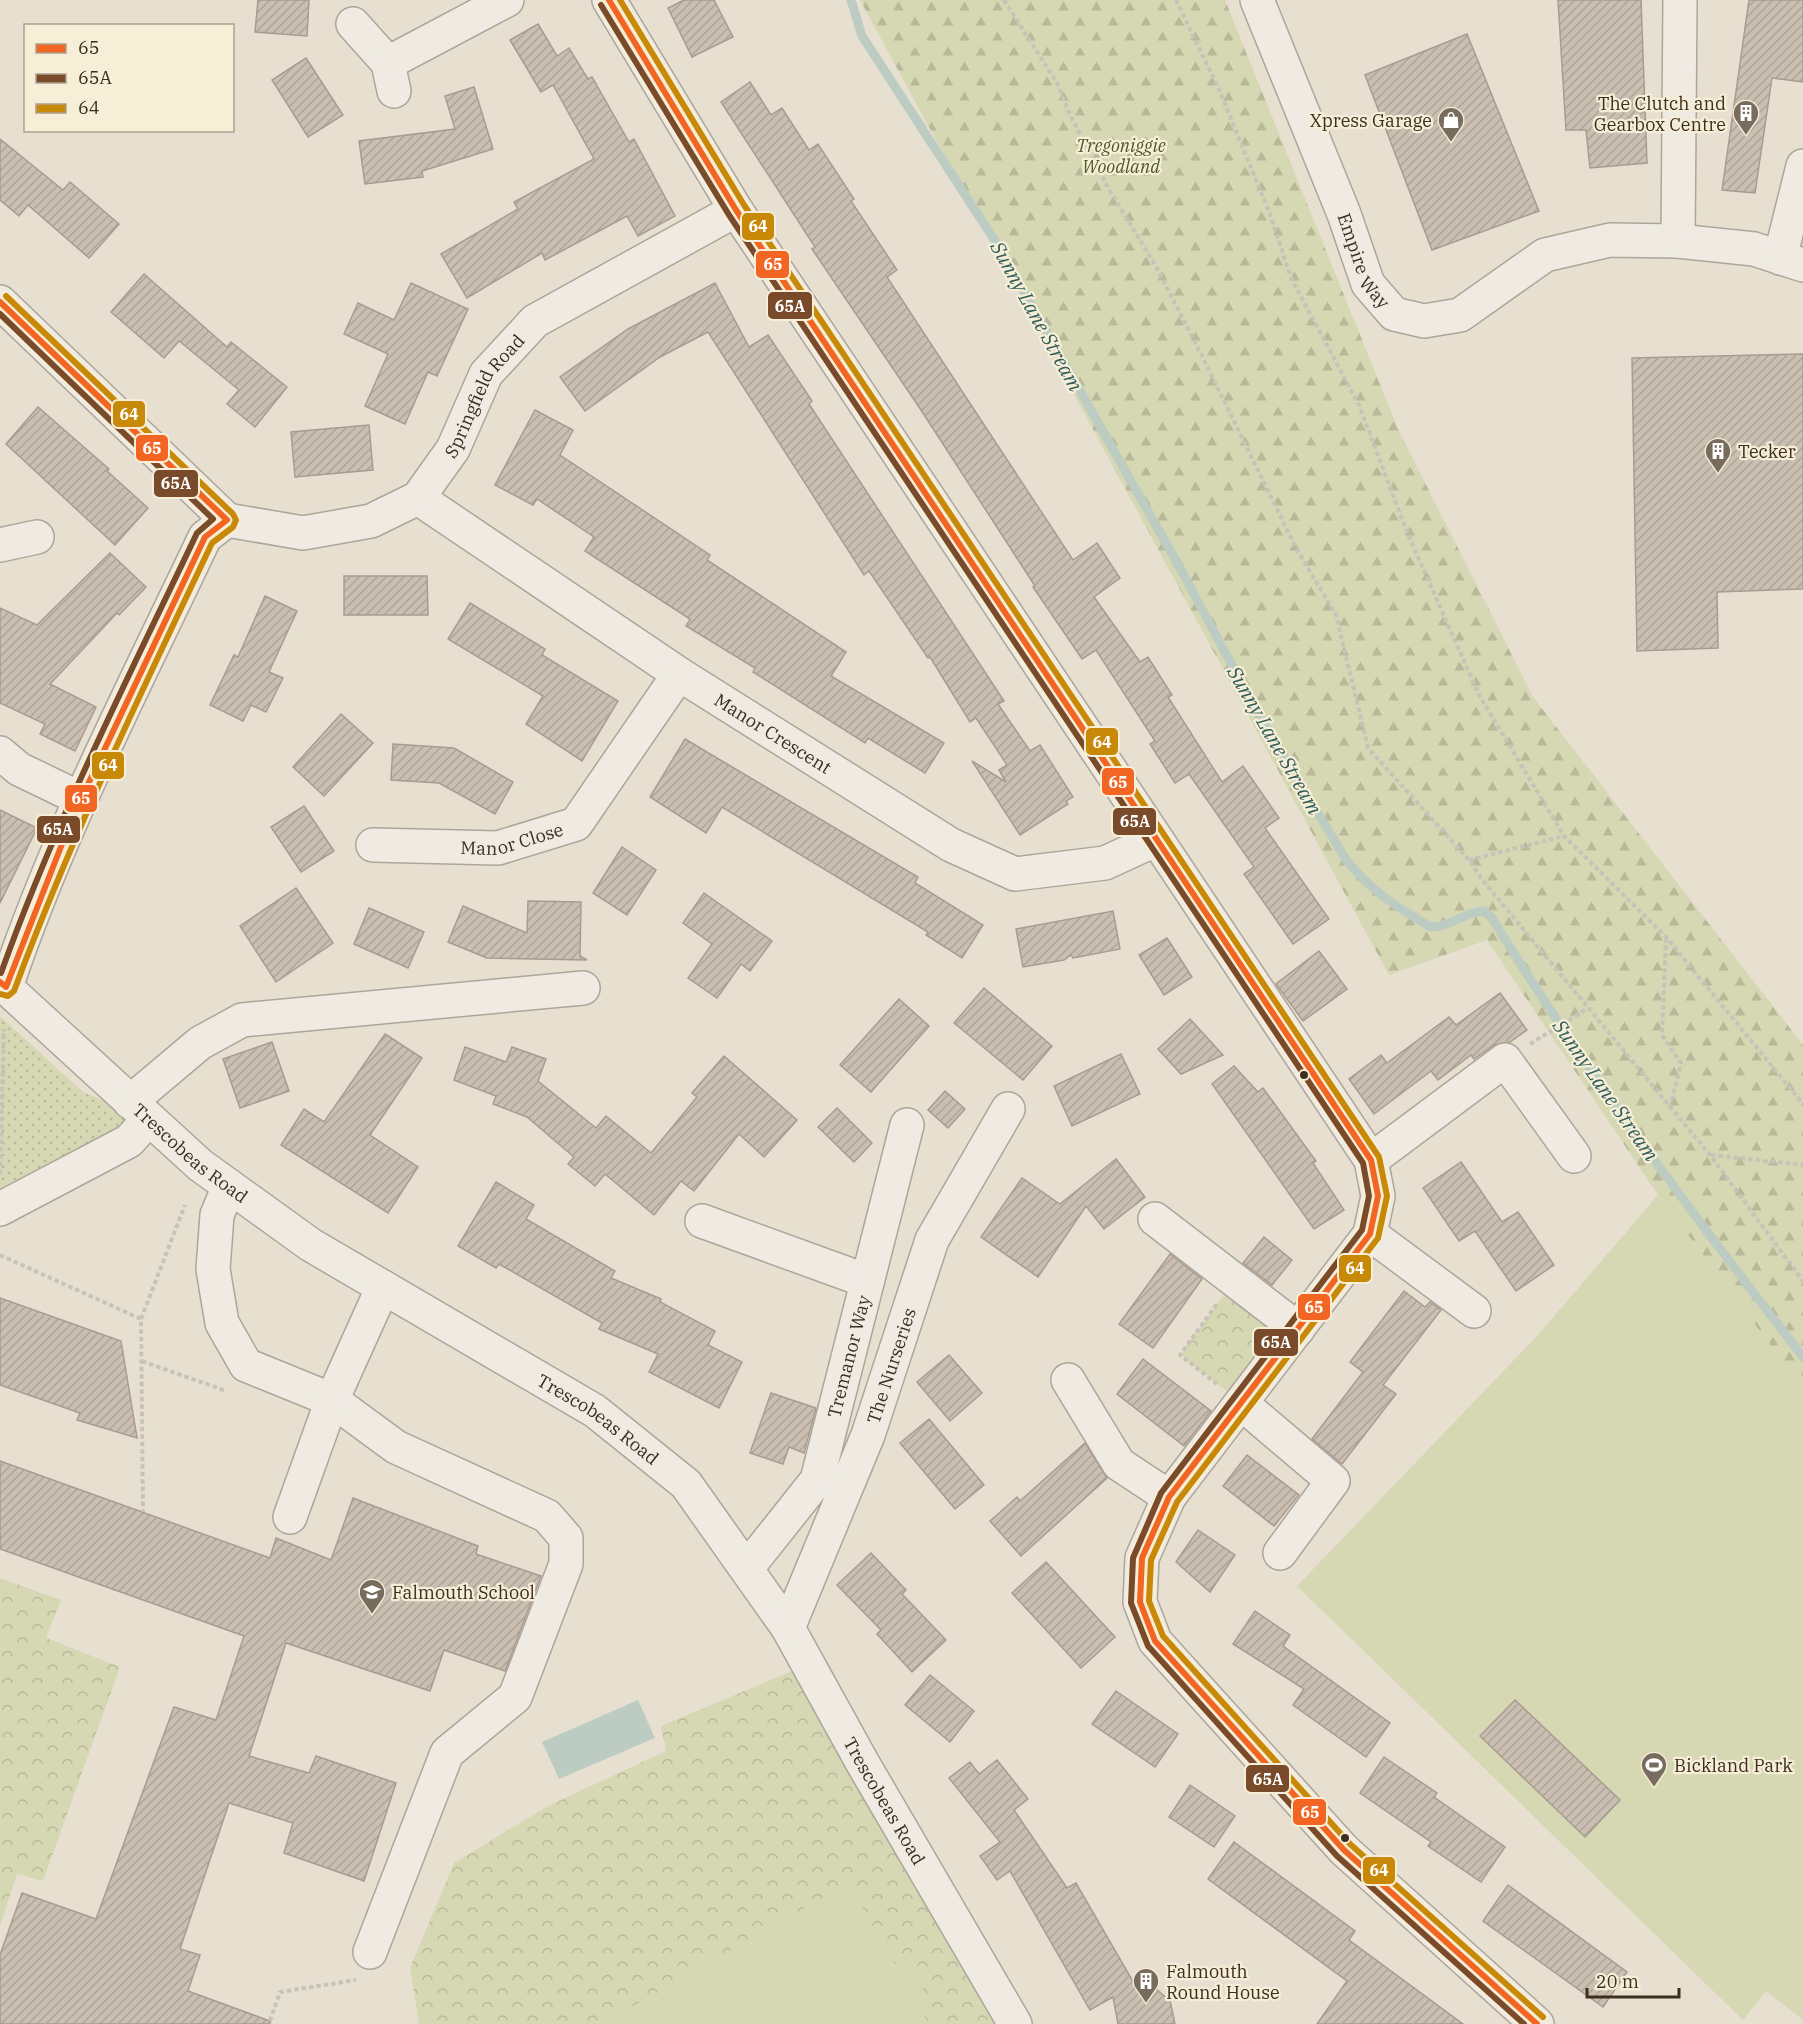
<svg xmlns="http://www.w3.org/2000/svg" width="1803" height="2024" font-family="'IBM Plex Serif',serif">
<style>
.grass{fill:url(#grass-dots)}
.forest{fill:url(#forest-firs)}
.park{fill:url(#park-crowns)}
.pitch{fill:#d6d7b3}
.water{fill:#bcccc2}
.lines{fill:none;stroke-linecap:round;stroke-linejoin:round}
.stream{stroke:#bcccc2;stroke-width:9}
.building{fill:url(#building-hatch);stroke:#a89c90;stroke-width:1.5}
.minor-casing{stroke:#ada599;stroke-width:36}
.path{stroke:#c8c2b9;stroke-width:4;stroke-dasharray:4.5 3;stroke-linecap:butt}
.minor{stroke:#efebe3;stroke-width:33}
.bus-1-casing{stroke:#f7eed8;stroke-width:10}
.bus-2-casing{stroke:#f7eed8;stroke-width:10}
.bus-3-casing{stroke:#f7eed8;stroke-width:10}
.bus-1{stroke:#f26522;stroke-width:6}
.bus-2{stroke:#7a4b2a;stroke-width:6}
.bus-3{stroke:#c88808;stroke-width:6}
.bus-dot{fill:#3d2e20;stroke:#f7eed8;stroke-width:2}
.labels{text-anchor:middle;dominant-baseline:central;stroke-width:4.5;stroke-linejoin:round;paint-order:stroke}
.poi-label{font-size:18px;fill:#3d2e20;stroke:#f7eed8;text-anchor:start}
.park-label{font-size:18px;font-style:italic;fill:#4d5a26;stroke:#f7eed8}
.street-label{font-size:18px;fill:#3d2e20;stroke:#f7eed8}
.water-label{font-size:20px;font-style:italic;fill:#2f5d5a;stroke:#f7eed8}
.line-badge{stroke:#f7eed8;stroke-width:2}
.badge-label{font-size:16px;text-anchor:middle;font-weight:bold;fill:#fff}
</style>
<defs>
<pattern id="grass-dots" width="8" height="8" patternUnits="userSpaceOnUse" patternTransform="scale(1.5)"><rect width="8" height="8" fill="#d6d7b3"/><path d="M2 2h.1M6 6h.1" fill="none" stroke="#b9b99a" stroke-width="1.8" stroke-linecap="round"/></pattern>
<pattern id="forest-firs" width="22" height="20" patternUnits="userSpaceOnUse" patternTransform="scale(1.5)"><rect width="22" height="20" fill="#d6d7b3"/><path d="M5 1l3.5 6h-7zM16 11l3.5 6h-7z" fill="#b9b99a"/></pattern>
<pattern id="park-crowns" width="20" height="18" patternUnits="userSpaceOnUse" patternTransform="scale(1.5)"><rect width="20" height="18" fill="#d6d7b3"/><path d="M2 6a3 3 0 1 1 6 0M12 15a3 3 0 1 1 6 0" fill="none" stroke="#b9b99a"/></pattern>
<pattern id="building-hatch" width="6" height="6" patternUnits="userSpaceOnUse" patternTransform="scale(1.5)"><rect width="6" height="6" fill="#cbbfb2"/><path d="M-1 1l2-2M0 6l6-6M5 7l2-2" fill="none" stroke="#afa499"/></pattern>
</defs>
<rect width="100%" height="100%" fill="#e7e0d1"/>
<!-- grass -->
<polygon class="grass" points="0,1016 83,1092 148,1120 0,1205"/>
<!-- forest -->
<polygon class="forest" points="860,0 1225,0 1398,429 1533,697 1803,1045 1803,1389 1658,1195 1487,940 1389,975"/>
<!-- park -->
<g class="park">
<polygon points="1229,1288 1283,1329 1232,1395 1180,1355"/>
<polygon points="0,1578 61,1600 46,1638 120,1667 43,1881 17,1874 0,1926"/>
<polygon points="804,1666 1008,2024 419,2024 410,1968 454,1863 548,1806 666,1751 661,1726"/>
</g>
<!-- pitch -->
<g class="pitch">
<polygon points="1658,1195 1803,1389 1803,2020 1766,1991 1743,2020 1297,1586 1538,1335"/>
<polygon points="848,1883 895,1964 905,1959 924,1991 914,1997 929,2024 602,2024"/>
</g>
<!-- water -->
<polygon class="water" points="638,1700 655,1738 559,1779 542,1742"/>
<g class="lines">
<!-- stream -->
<path class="stream" d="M851,0l11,36 137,211 181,321 77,144 88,146c23,31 53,50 86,69 19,0 34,-15 53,-16l8,7c93,153 201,297 311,439"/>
</g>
<!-- building -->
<g class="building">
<polygon points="258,0 309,0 307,36 255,32"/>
<polygon points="684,0 714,0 733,37 692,57 668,8"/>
<polygon points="1558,0 1641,0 1647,163 1590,168 1586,130 1566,130"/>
<polygon points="1749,0 1803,0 1803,82 1772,78 1755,193 1722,190"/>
<polygon points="538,24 557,56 569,48 588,79 592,77 629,142 634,139 675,216 638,236 627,216 545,260 542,253 467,298 441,254 518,209 514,202 594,159 553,85 541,92 510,40"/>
<polygon points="1467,34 1539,211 1432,250 1365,75"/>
<polygon points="306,58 343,115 308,137 272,80"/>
<polygon points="750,82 771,115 782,108 809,150 818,144 854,199 851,201 897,270 887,277 1073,560 1097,543 1120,578 1094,597 1140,662 1148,657 1172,695 1168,697 1222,782 1243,766 1279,818 1265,828 1329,919 1293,944 1244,874 1254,867 1189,774 1175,783 1150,744 1155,741 1096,650 1082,659 1033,587 1035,586 919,407 812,249 815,247 721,102"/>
<polygon points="474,87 493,149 422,171 423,177 365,184 359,141 455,129 445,96"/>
<polygon points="0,139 63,190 70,182 119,224 89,258 28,205 19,216 0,200"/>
<polygon points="144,274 227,347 231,342 287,387 255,427 227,404 239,390 179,341 164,358 111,312"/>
<polygon points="411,283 468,309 437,376 428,372 405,424 365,406 388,354 344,334 358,303 394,320"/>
<polygon points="715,283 749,347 768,335 812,401 809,404 1004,701 998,704 1030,751 1040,745 1073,797 1066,801 1068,804 1020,835 972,761 1006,782 999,770 1007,765 976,718 970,722 930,657 928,658 869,571 864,575 708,332 660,357 585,411 560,377 628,329"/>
<polygon points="1803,354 1803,589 1717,592 1718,648 1637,651 1632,358"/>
<polygon points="38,407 109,469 107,471 148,508 115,545 6,444"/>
<polygon points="535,410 573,430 560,455 710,555 707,560 846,652 831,676 944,743 925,773 868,738 865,743 753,672 755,668 686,626 690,619 585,551 594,537 537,499 533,505 495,485"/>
<polygon points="369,425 373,470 295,477 291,432"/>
<polygon points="110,553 146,587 119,615 117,613 50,684 96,707 75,751 40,734 45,724 0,703 0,608 37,625"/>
<polygon points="344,576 427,576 428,615 344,615"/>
<polygon points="265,596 297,611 269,672 283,678 266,712 251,705 243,721 210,705 234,655 238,657"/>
<polygon points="470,603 545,649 542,655 618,701 582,761 526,724 543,696 448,639"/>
<polygon points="341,714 373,743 324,796 293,767"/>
<polygon points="685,739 918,877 915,883 983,925 962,958 926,935 928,932 722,807 706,833 650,797"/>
<polygon points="393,744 454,748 513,782 495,814 439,783 391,780"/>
<polygon points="304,806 334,851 301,872 271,827"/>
<polygon points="0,810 37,828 0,903"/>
<polygon points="622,847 656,870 627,915 593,893"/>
<polygon points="296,888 333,943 276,982 240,926"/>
<polygon points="704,893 772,941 750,971 741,964 717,998 688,978 712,944 683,923"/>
<polygon points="528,901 581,902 580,956 587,960 487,958 448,942 463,906 527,933"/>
<polygon points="369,908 424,932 408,968 354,944"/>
<polygon points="1113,911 1120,949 1073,958 1071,955 1064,960 1023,967 1016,929"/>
<polygon points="1167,938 1192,977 1164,995 1139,955"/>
<polygon points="1319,951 1347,989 1303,1021 1276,984"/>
<polygon points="984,988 1052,1046 1023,1080 954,1023"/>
<polygon points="1500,993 1527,1030 1510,1042 1494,1045 1474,1059 1471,1055 1438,1080 1431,1071 1374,1114 1349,1079 1381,1055 1387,1063 1449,1017 1456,1025"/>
<polygon points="899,999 929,1026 871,1092 840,1065"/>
<polygon points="1190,1019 1223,1055 1181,1074 1158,1049"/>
<polygon points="385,1034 422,1058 370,1135 418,1167 388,1213 281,1145 304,1109 324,1122"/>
<polygon points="272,1042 289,1091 240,1108 223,1059"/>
<polygon points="465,1047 506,1062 512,1047 546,1059 538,1081 596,1128 606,1116 651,1153 697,1097 692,1093 724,1056 797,1120 764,1157 739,1134 694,1191 681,1181 654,1215 605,1174 595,1186 568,1164 574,1157 527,1117 493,1104 496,1096 454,1080"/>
<polygon points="1121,1054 1140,1094 1072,1126 1054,1086"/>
<polygon points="1234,1066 1258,1092 1263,1088 1316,1161 1313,1163 1344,1210 1314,1229 1212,1084"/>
<polygon points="945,1091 965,1109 948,1128 928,1110"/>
<polygon points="837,1108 872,1143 854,1162 818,1127"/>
<polygon points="1116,1159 1145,1197 1104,1229 1086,1206 1038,1277 981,1237 1022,1178 1060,1204"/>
<polygon points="1461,1162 1502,1222 1518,1212 1554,1265 1516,1291 1475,1231 1459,1241 1423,1188"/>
<polygon points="496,1182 534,1205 526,1219 615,1271 611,1278 661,1299 660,1302 715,1331 708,1345 742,1362 719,1408 649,1372 658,1354 599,1329 602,1323 499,1264 496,1268 458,1246"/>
<polygon points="1264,1237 1292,1260 1272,1285 1243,1263"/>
<polygon points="1170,1254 1202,1279 1153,1348 1119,1324"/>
<polygon points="1404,1291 1425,1307 1430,1302 1441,1310 1383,1385 1396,1394 1342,1464 1312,1439 1363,1372 1350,1362"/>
<polygon points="0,1298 121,1341 137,1438 77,1420 80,1413 0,1385"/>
<polygon points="949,1355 982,1393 950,1421 917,1382"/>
<polygon points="1143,1359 1211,1411 1184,1446 1117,1394"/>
<polygon points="771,1393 816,1408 804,1453 789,1447 783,1464 750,1453"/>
<polygon points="929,1419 984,1485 955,1509 900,1443"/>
<polygon points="1085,1443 1107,1478 1021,1556 990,1521 1017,1497 1020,1501"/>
<polygon points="1247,1455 1299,1495 1274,1526 1223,1486"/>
<polygon points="0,1461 270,1558 276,1538 331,1560 353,1498 478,1546 476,1554 541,1576 505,1671 444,1650 430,1691 286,1643 249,1756 309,1773 316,1756 396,1783 364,1881 284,1853 293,1823 229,1803 180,1949 200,1955 188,1991 270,2021 270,2024 0,2024 0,1955 22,1893 96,1919 174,1707 216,1720 244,1636 0,1549"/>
<polygon points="1198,1530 1235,1555 1210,1592 1176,1562"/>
<polygon points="871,1553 906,1590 902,1594 946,1640 912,1672 877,1634 881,1630 837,1585"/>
<polygon points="1046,1562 1115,1637 1081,1668 1012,1593"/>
<polygon points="1255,1611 1290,1635 1283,1646 1390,1723 1366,1757 1293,1705 1304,1689 1233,1644"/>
<polygon points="930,1675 974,1711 950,1742 905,1705"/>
<polygon points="1116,1691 1178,1734 1155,1767 1092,1724"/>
<polygon points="1515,1700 1620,1800 1585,1837 1480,1736"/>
<polygon points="1384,1757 1437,1793 1434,1797 1505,1847 1481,1882 1428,1846 1431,1842 1360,1793"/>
<polygon points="997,1760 1028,1799 1014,1810 1067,1888 1076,1883 1135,1985 1156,1989 1170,2001 1175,2024 1118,2024 1113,1997 1090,2010 1010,1871 997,1880 980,1856 1000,1842 949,1778 970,1762 979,1774"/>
<polygon points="1190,1785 1235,1816 1214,1847 1169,1817"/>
<polygon points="1234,1842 1355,1931 1349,1940 1463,2024 1317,2024 1347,1981 1208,1879"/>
<polygon points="1508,1885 1627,1972 1603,2007 1483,1921"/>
</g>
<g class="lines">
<!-- minor casing -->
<g class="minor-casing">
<g id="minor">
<polyline points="609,0 736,210 1371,1160 1378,1196 1370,1234 1169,1497 1142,1558 1140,1602 1155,1641 1344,1850 1537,2024"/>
<path id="s1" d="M1257,0l87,214 24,70 26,30 30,7 36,-6 85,-60 65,-15 68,1 76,8 49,16"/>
<polyline points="353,24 388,63 394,91"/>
<polyline points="388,63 507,0"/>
<polyline points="1678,241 1680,0"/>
<polyline points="1780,258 1803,166"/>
<polyline points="0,302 227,520"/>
<path id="s2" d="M418,498l261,176 272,171 64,29 90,-11 50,-23"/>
<path id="s3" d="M227,520l76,13 68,-12 47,-23 35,-49 33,-75 49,-53 201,-111"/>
<polyline points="0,545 37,537"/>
<polyline points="0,753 19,769 81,799"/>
<path id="s4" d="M373,845l125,3 78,-24 103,-150"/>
<path id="s5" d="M0,982l200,183 111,80 284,166 91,73 102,144 74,134 153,262"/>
<path d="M6,987c52,-155 129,-302 199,-450l22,-17"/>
<polyline points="130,1102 200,1043 242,1020 583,988"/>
<polyline points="1371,1160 1505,1060 1574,1156"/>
<polyline points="229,1186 217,1215 213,1269 222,1323 246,1365 332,1400 396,1447 547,1516 566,1538 566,1564 515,1697 447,1753 370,1952"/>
<polyline points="0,1209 129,1141 148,1120"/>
<polyline points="1155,1219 1298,1329"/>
<polyline points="702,1221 867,1281"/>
<polyline points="1370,1234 1474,1311"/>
<polyline points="1068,1380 1119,1464 1169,1497"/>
<polyline points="1241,1403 1333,1481 1280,1553"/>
<polyline points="290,1517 332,1400 383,1287"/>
<path id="s6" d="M747,1568l70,-88 90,-355"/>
<path id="s7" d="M788,1628l80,-193 64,-195 76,-131"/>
</g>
</g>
<!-- path -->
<g class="path">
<polyline points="1004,0 1057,83 1070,115 1109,189 1158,270 1204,360 1296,548 1336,615 1368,748 1469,860 1481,878 1710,1155 1803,1281"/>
<polyline points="1176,0 1218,87 1270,214 1291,278 1359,405 1407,532 1479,695 1564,836 1666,937 1803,1104"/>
<polyline points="1469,860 1564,836"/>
<polyline points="1666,938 1662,1035 1681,1063 1670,1107"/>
<polyline points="1530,1044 1588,1008"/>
<polyline points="1711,1155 1803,1165"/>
<polyline points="0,1174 4,1029"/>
<polyline points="0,1255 141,1319 143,1512"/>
<polyline points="141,1319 185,1205"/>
<polyline points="142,1361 226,1391"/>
<polyline points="1217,1384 1180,1355 1217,1304"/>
<polyline points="270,2021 280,1992 356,1980"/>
</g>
<!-- minor -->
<use href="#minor" class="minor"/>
<!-- bus-1 casing -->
<g class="bus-1-casing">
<g id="bus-1">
<polyline points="609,0 736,210 1371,1160 1378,1196 1370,1234 1169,1497 1142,1558 1140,1602 1155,1641 1344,1850 1537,2024"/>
<polyline points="0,302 227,520 205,537 73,816 6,987 0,982"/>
</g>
</g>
<!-- bus-2 casing -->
<g class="bus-2-casing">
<g id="bus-2">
<polyline points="601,5 729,215 1363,1163 1369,1196 1362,1230 1161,1493 1133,1558 1131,1603 1148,1646 1337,1856 1524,2024"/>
<path d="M0,314l213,205 -16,14c-69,145 -142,289 -196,440"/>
</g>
</g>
<!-- bus-3 casing -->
<g class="bus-3-casing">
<g id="bus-3">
<polyline points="620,0 744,205 1379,1157 1387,1196 1378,1238 1177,1502 1151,1560 1149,1601 1163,1636 1350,1844 1543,2017"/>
<path d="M0,994l8,2 6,-5c57,-154 128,-300 198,-448l21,-16 3,-7 -3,-6 -227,-218"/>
</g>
</g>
<!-- bus-1 -->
<use href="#bus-1" class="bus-1"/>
<!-- bus-2 -->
<use href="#bus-2" class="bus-2"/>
<!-- bus-3 -->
<use href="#bus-3" class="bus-3"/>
</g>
<!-- icons -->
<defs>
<g id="building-pin" transform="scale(1.35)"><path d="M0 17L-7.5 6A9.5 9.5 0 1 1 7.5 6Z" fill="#786c5e" stroke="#f7eed8"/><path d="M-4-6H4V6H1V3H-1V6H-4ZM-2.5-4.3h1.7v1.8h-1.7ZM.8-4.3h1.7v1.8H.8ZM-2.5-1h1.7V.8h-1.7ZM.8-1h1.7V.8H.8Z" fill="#fff"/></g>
<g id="shop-pin" transform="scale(1.35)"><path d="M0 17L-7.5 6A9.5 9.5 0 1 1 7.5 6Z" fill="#786c5e" stroke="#f7eed8"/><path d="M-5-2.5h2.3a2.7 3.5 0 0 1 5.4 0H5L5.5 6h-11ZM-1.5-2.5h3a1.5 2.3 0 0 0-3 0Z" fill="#fff"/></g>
<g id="school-pin" transform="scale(1.35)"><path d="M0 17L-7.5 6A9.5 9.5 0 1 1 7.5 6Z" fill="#786c5e" stroke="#f7eed8"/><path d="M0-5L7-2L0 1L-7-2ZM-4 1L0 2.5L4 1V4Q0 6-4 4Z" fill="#fff"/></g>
<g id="stadium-pin" transform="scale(1.35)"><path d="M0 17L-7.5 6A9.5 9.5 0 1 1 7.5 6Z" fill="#786c5e" stroke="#f7eed8"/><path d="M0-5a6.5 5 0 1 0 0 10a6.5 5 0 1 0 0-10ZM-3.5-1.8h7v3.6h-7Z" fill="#fff"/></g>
</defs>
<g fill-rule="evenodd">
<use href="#building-pin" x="1746" y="113"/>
<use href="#shop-pin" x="1451" y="120"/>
<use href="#building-pin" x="1718" y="451"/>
<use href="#school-pin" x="372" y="1592"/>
<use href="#stadium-pin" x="1654" y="1765"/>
<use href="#building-pin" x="1146" y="1981"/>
</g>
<!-- markers -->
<g class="bus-dot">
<circle cx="1304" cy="1075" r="5"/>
<circle cx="1345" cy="1838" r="5"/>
</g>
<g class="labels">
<!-- poi labels -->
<g class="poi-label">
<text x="1726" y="103" text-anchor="end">The Clutch and<tspan x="1726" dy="21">Gearbox Centre</tspan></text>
<text x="1432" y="120" text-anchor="end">Xpress Garage</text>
<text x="1738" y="451">Tecker</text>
<text x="392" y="1592">Falmouth School</text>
<text x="1674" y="1765">Bickland Park</text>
<text x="1166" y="1971">Falmouth<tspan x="1166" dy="21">Round House</tspan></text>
</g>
<!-- park labels -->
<g class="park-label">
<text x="1121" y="145">Tregoniggie<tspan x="1121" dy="21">Woodland</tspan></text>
</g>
<!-- street labels -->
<g class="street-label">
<text stroke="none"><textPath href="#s1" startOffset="282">Empire Way</textPath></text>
<text stroke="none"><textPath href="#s3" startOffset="321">Springfield Road</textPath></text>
<text stroke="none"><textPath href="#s2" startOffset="426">Manor Crescent</textPath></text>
<text stroke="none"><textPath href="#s4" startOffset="140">Manor Close</textPath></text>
<text stroke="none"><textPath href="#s5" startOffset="256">Trescobeas Road</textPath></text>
<text stroke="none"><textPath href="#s6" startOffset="240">Tremanor Way</textPath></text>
<text stroke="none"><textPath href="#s7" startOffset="282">The Nurseries</textPath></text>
<text stroke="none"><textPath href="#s5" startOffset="744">Trescobeas Road</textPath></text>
<text stroke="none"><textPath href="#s5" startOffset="1228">Trescobeas Road</textPath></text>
</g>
<!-- water labels -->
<g class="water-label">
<text transform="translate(1037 316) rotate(61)">Sunny Lane Stream</text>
<text transform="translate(1275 740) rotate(60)">Sunny Lane Stream</text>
<text transform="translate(1606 1090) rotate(55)">Sunny Lane Stream</text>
</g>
</g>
<g class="line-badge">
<rect x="741" y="212" width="34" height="29" rx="6" fill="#c88808"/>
<rect x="755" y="250" width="35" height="29" rx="6" fill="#f26522"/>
<rect x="767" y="291" width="46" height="29" rx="6" fill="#7a4b2a"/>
<rect x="112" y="400" width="34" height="28" rx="6" fill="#c88808"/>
<rect x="135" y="434" width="34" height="28" rx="6" fill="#f26522"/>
<rect x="153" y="469" width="46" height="29" rx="6" fill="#7a4b2a"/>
<rect x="1085" y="727" width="34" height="29" rx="6" fill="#c88808"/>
<rect x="91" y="751" width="34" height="29" rx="6" fill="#c88808"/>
<rect x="1101" y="767" width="34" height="29" rx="6" fill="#f26522"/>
<rect x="64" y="784" width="34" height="29" rx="6" fill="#f26522"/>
<rect x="1112" y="807" width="45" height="29" rx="6" fill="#7a4b2a"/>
<rect x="36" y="815" width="45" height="29" rx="6" fill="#7a4b2a"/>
<rect x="1338" y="1254" width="34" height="29" rx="6" fill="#c88808"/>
<rect x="1297" y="1293" width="34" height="28" rx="6" fill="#f26522"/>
<rect x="1253" y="1328" width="46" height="29" rx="6" fill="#7a4b2a"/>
<rect x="1245" y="1764" width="45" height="29" rx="6" fill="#7a4b2a"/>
<rect x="1292" y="1798" width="35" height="28" rx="6" fill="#f26522"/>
<rect x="1362" y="1856" width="34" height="29" rx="6" fill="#c88808"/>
</g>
<g class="badge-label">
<text x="758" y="232">64</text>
<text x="773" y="270">65</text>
<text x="790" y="312">65A</text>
<text x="129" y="420">64</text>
<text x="152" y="454">65</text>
<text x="176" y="489">65A</text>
<text x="1102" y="748">64</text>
<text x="108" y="771">64</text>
<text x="1118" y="788">65</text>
<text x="81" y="804">65</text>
<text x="1135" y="827">65A</text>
<text x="58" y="835">65A</text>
<text x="1355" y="1274">64</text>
<text x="1314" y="1313">65</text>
<text x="1276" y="1348">65A</text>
<text x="1268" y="1785">65A</text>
<text x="1310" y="1818">65</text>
<text x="1379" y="1876">64</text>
</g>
<!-- legend -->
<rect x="24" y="24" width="210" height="108" fill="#f7eed8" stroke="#ada18e" stroke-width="1.5"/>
<rect x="36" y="44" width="30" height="9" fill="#f26522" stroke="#ada18e" stroke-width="1.5"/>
<text x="78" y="54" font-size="18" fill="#3d2e20">65</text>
<rect x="36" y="74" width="30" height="9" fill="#7a4b2a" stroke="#ada18e" stroke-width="1.5"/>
<text x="78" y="84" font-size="18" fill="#3d2e20">65A</text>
<rect x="36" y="104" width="30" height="9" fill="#c88808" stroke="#ada18e" stroke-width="1.5"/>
<text x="78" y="114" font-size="18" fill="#3d2e20">64</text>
<!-- scale -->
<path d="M1587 1988v9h92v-9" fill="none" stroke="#3d2e20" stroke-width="3"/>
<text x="1596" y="1988" font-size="18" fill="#3d2e20" stroke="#f7eed8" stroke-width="4.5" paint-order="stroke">20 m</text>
</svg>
